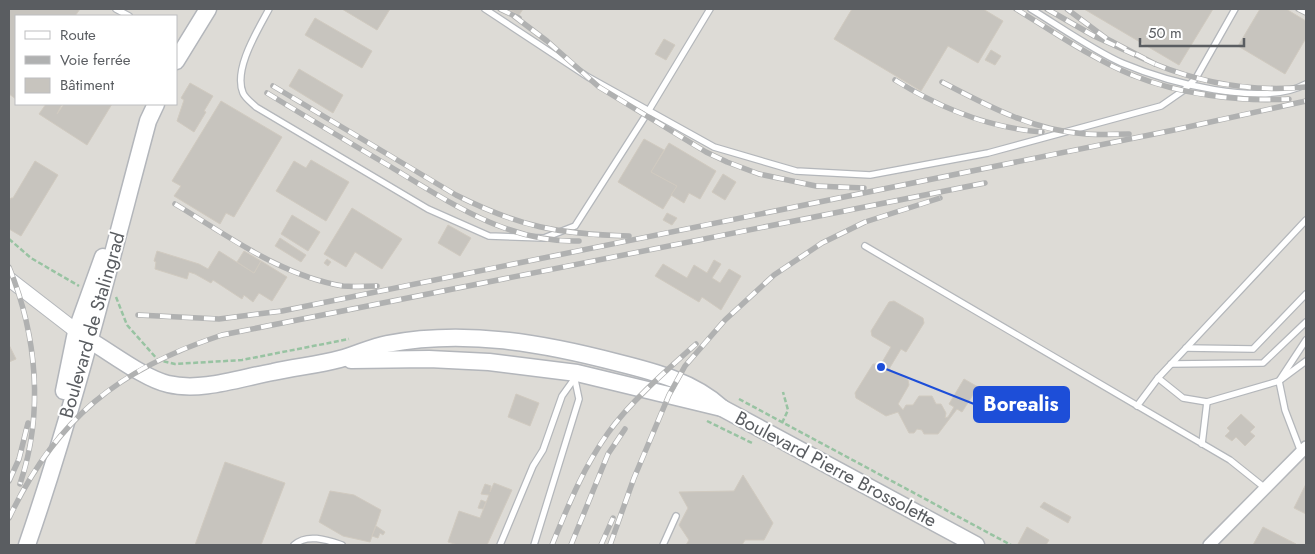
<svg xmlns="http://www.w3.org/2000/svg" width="1315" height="554" font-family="Jost,sans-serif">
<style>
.industrial{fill:#dddbd6;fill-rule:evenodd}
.building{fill:#c7c4be;stroke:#d0cac0}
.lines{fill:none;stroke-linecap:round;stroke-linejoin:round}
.service-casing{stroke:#b4b7bb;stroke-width:8}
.minor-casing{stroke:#b4b7bb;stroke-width:14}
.tertiary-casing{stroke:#b4b7bb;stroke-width:16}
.secondary-casing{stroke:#b3b6bb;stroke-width:19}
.path{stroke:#98c3a2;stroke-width:2.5;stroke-dasharray:5 2.5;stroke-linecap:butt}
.service{stroke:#fff;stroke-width:5.5}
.minor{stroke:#fff;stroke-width:11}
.tertiary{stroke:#fff;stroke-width:14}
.secondary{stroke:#fff;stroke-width:16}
.rail-casing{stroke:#b0b1b1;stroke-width:5.5}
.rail{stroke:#fff;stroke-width:4;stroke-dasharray:11;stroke-linecap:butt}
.labels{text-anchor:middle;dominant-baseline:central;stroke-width:4;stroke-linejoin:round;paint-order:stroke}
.street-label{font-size:19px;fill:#5a5d61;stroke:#fff}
.leader{fill:none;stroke:#1d4ed8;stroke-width:2}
.callout-dot{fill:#1d4ed8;stroke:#fff;stroke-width:2}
.callout{fill:#1d4ed8;stroke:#1d4ed8;stroke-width:2}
.callout-label{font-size:20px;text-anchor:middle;font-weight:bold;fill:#fff}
</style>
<rect width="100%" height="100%" fill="#ece9e1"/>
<!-- industrial -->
<path class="industrial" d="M9,9h1297v536h-1297zM16,16h160v88h-160z"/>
<!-- building -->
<g class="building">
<polygon points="9,9 80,9 75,16 16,16 16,99 9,94"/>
<polygon points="342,9 390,9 377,30"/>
<polygon points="508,9 523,9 519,15"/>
<polygon points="852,9 983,9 1003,21 978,63 948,46 921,91 834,39"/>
<polygon points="1084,9 1213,9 1179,65"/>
<polygon points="1260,9 1286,9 1306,21 1306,38 1285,74 1238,46"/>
<polygon points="315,18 372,51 362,68 305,35"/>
<polygon points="664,39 675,45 666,60 655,54"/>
<polygon points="991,50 1001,56 995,65 985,60"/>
<polygon points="299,69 343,95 333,113 289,86"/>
<polygon points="190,83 213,96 204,111 206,112 194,132 177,121 184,100 181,98"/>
<polygon points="221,101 282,137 234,217 226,213 220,224 174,196 181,186 172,181"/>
<polygon points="46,104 62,104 57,114 64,104 112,104 87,145 39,114"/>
<polygon points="644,139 664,150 651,172 677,186 663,209 618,182"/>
<polygon points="669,143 716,171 700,199 689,193 684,203 671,195 677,186 651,172"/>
<polygon points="311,160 349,182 326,221 276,191 294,161 306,168"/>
<polygon points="35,161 58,175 21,236 9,229 9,201 11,198 13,198"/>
<polygon points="723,174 736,182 725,200 712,192"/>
<polygon points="352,208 402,239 382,269 355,252 346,267 324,254"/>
<polygon points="667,213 677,218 672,225 663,220"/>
<polygon points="292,215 320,232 308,251 281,234"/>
<polygon points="448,225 471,238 460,256 438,243"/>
<polygon points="280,238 306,255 301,262 275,246"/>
<polygon points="157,251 199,264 208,269 219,251 254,273 261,261 287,277 272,301 259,293 253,302 244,295 242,299 213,280 211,283 195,274 189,272 187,279 155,269 156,262 154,261"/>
<polygon points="244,251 261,261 254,273 237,262"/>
<polygon points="327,259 331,262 328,266 324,263"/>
<polygon points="714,260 721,264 712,278 720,283 729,269 741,276 721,310 702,297 699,302 655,276 663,264 687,278 694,265 707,273"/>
<polygon points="894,301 923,318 924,323 906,352 901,349 889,369 908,380 909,385 898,404 903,410 906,405 913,405 919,396 932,396 936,404 941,404 946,413 945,418 948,417 954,407 949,404 964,379 978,387 962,412 957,409 938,434 924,434 922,430 917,429 914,433 909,433 898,412 886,416 856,398 855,393 873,364 881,364 891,347 872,336 871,331 889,302"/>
<polygon points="9,345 16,359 9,362"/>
<polygon points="516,394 539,403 530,426 508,417"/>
<polygon points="1241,414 1255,427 1250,432 1255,436 1245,446 1236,437 1232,441 1225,436 1230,431 1227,428"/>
<polygon points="225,462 285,483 261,545 195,545"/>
<polygon points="743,475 773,523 764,540 745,540 742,545 686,545 689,540 679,525 688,508 679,492 734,491"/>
<polygon points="494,483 512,490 487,545 458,545 448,542 459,511 480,518 489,495 481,494 485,484 491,486 490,492"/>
<polygon points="1306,484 1306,514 1294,508"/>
<polygon points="330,491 354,495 381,510 370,542 343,536 319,522"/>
<polygon points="481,500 486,502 483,509 478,508"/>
<polygon points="1044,502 1071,517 1068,523 1040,507"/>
<polygon points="376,526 385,532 383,535 380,533 378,538 372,536"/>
<polygon points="1027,527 1049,540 1046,545 1018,544"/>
<polygon points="1263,527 1296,544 1295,545 1253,545"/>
</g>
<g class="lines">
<!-- service casing -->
<g class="service-casing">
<g id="service">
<polyline points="116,9 129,16"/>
<path d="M269,9c-11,21 -36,60 -26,84 2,5 9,10 13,14l172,102 61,27 55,2 31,-12 71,-111 64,-106"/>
<polyline points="485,9 588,77 714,147 796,171 870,175 988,153 1161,106 1184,90 1196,78 1235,9"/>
<path d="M1031,9c28,17 62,41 91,54 45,19 139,45 184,21"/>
<polyline points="865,246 1230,460 1265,488"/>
<polyline points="1186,348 1253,349 1306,294"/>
<polyline points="1171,364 1263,363 1306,322"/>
<polyline points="1158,378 1183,398 1207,402 1279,381 1306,361"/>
<polyline points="1137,406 1158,378 1306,220"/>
<polyline points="1202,444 1207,402"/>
<polyline points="1301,452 1285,410 1279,381 1306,340"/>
<path d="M294,545c13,-12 33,-5 48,0"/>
<polyline points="500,545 533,466 543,450 562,396 577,375"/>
<polyline points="534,545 579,399 575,380"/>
<polyline points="663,545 676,516"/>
</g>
</g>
<!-- minor casing -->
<g class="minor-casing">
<polyline id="minor" points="1209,545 1306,447"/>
</g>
<!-- tertiary casing -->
<g class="tertiary-casing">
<polyline id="tertiary" points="9,279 84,337"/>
</g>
<!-- secondary casing -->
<g class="secondary-casing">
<g id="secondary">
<polyline points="176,61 208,9"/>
<path d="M89,340c21,12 56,39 79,44 33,8 72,-6 105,-12 22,-5 45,-7 67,-13 16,-4 31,-12 47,-15 78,-15 156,-1 232,19 36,9 75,19 103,45l254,137"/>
<polyline points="351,360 429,359 489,362 577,373 722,408"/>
<polyline points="64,391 76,332 103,257"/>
<path d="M27,545c48,-139 83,-282 121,-424l8,-17"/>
</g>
</g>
<!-- path -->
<g class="path">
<polyline points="9,239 31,258 79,286"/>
<polyline points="116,297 127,325 158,360 175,364 242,360 349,339"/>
<polyline points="739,399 1011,545"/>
<polyline points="707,421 754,444"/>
<polyline points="782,423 788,410 783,392"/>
</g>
<!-- service -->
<use href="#service" class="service"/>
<!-- minor -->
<use href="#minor" class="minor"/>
<!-- tertiary -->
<use href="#tertiary" class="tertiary"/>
<!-- secondary -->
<use href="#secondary" class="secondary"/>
<!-- rail casing -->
<g class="rail-casing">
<g id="rail">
<polyline points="500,9 519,18"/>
<path d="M1016,9c38,23 75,49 116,66 47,19 106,27 157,24"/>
<polyline points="1047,9 1094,36 1155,64 1107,39 1067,9"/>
<polyline points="1298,9 1306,13"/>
<polyline points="514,16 547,41 599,87 706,152 727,162 759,174 816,186 864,188"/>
<path d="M1155,64c49,20 99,28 151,23"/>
<path d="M895,80c45,28 94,48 147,52"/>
<path d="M942,82c46,24 92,49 144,52 14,1 29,0 43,0"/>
<path d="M273,86l183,109c64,32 102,39 173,41"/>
<path d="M267,93c41,25 83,50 124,74 58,35 117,76 188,74"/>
<path d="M175,204c52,31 106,72 168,82 11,1 23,0 34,0"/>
<path d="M9,267c28,69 35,146 11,217"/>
<polyline points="138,315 219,319 282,311 1174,130 1306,101"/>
<polyline points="9,481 19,459 28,423"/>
<path d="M9,518c47,-99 109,-149 213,-183l763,-152"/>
<path d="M552,545c16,-39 31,-77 56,-112 21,-30 60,-64 88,-89"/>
<polyline points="571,545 608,454 625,429"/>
<polyline points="601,545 613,518"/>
<polyline points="610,545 634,478 669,395 685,366 725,320 774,275 822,243 865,222 940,198"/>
</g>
</g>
<!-- rail -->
<use href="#rail" class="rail"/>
</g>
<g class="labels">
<!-- street labels -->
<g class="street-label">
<text transform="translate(92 325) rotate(-74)">Boulevard de Stalingrad</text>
<text transform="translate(836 469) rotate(28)">Boulevard Pierre Brossolette</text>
</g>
</g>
<!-- callouts -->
<path class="leader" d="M881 367L974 404"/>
<circle class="callout-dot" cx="881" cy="367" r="5"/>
<rect class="callout" x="974" y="387" width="95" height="35" rx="5"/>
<g class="callout-label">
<text x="1021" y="411">Borealis</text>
</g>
<!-- border -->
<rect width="1315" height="554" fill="none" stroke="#5a5d61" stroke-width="20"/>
<!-- legend -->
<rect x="15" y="15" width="162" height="90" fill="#ffffff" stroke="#bdbec0"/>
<rect x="25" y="31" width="25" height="8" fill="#ffffff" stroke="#bdbec0"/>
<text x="60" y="40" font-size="15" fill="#5a5d61">Route</text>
<rect x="25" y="56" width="25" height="8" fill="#b0b1b1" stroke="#bdbec0"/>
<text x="60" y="65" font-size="15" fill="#5a5d61">Voie ferrée</text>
<rect x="25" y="78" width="25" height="15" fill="#c7c4be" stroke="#bdbec0"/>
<text x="60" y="90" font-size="15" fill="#5a5d61">Bâtiment</text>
<!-- scale -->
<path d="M1140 38v8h104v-8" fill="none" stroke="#5a5d61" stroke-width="2.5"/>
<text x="1148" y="38" font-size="15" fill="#5a5d61" stroke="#ffffff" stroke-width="4" paint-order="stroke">50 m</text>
</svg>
